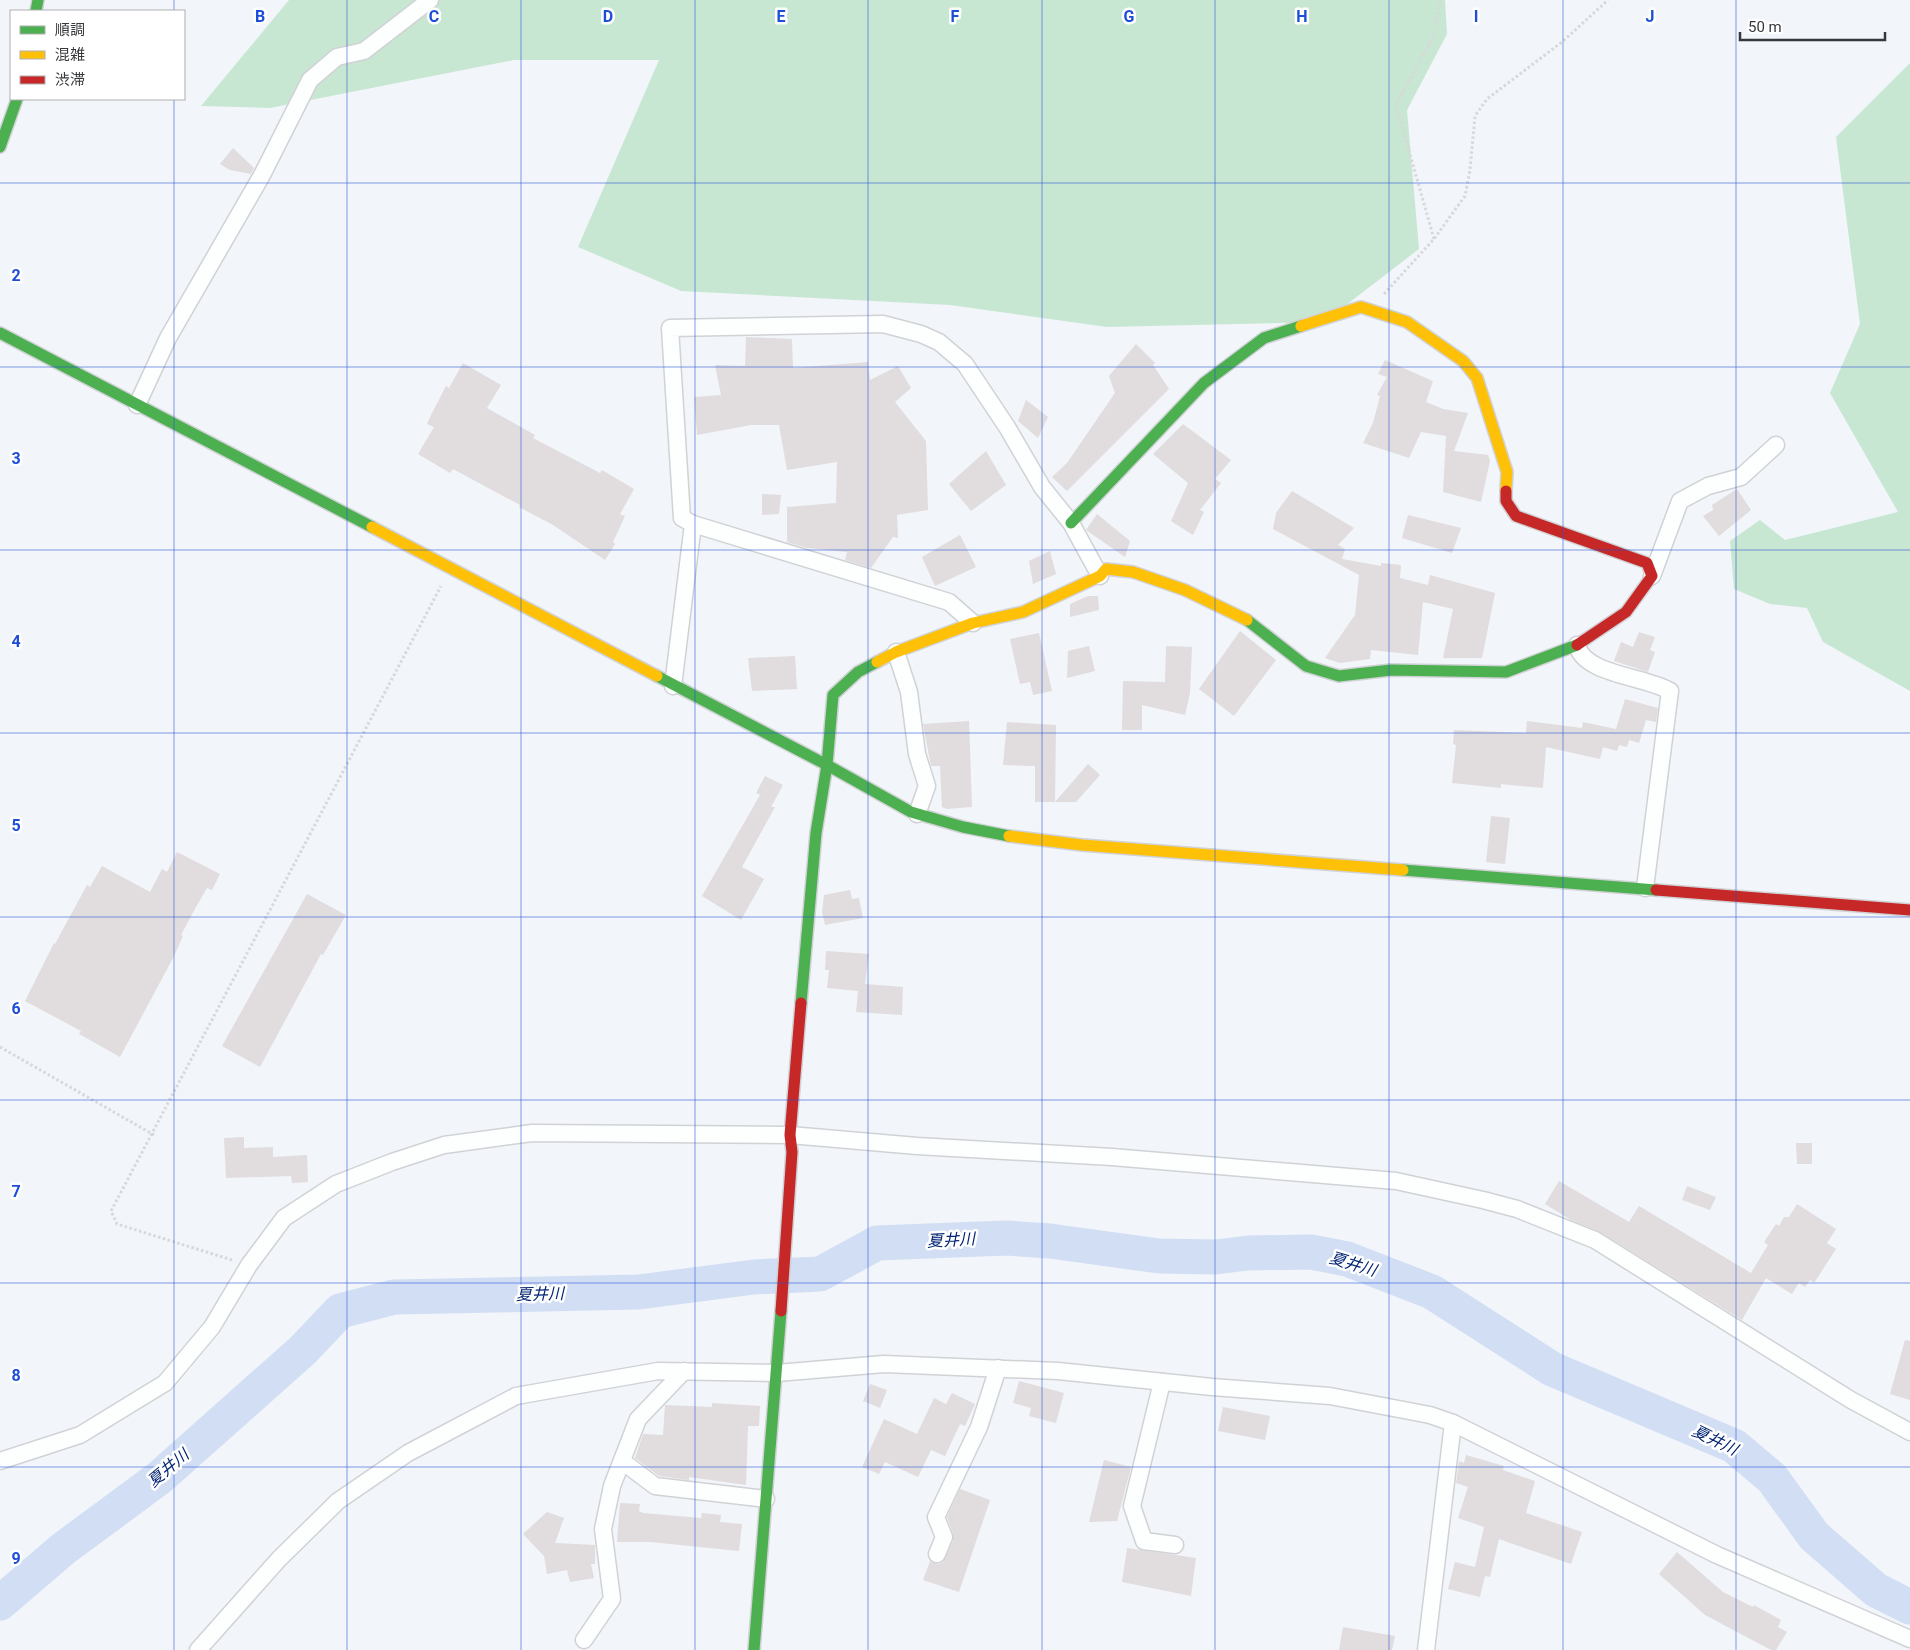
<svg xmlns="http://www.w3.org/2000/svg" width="1910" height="1650" font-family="Roboto,'Noto Sans JP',sans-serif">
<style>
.green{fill:#c8e7d2}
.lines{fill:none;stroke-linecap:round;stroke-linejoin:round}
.river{stroke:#d2def4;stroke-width:35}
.building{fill:#e1dcdd}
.street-casing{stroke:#d0d2d5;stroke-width:19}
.fast-casing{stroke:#d0d2d5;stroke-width:14}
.slow-casing{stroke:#d0d2d5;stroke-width:14}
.jam-casing{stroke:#d0d2d5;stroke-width:14}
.path{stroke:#d7d8da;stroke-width:3;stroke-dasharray:2.5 2.5;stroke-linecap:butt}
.street{stroke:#fdfefe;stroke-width:16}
.fast{stroke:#4caf50;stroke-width:11}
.slow{stroke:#ffc107;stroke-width:11}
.jam{stroke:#c62828;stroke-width:11}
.grid{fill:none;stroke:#1d4ed8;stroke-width:1;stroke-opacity:0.55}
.labels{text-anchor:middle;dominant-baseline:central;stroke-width:5;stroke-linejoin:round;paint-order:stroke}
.water-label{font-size:16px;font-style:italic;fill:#002473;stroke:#fff}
.grid-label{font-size:16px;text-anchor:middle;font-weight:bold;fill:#1d4ed8;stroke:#fff;stroke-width:5;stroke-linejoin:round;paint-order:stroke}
</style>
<rect width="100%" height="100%" fill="#f2f5fa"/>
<!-- green -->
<g class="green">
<polygon points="289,0 1445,0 1447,34 1407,110 1419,249 1324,322 1107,327 950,305 681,291 578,247 659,60 514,60 270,108 201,106"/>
<polygon points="1910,63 1910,691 1823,642 1807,608 1770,604 1734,589 1730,541 1760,520 1785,540 1898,512 1830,393 1860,324 1836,137"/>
</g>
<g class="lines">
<!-- river -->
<polyline class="river" points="0,1603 63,1549 159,1478 303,1350 340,1311 394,1297 639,1292 754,1277 820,1274 877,1243 1006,1238 1050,1241 1159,1256 1215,1257 1248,1253 1311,1252 1347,1259 1432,1292 1552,1369 1734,1446 1772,1478 1814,1536 1876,1590 1910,1607"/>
</g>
<!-- building -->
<g class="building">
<polygon points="233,148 254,168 251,174 230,170 220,164"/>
<polygon points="746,337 792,339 793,368 868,362 870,380 898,366 911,388 895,402 926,441 928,510 897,515 898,538 893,537 871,568 845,560 847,552 807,548 787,542 787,507 836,503 837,462 787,470 779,425 751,425 697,435 694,397 721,395 715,365 745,366"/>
<polygon points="1136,344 1155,363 1153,365 1169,389 1067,491 1052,477 1067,463 1115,393 1109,376"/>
<polygon points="1385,360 1433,381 1426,402 1443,409 1468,413 1454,451 1488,455 1490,461 1481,502 1443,492 1446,436 1421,432 1409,458 1363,443 1373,423 1380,396 1377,395 1387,377 1378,374"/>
<polygon points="463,363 501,385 487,408 535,435 533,438 600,473 602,470 634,489 620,514 625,516 613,542 615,544 605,560 553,525 519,507 520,505 453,469 450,473 418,454 434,427 427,424 431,415 446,386 449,388"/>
<polygon points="1026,400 1048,417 1038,438 1018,421"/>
<polygon points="1183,424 1231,460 1215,479 1221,483 1200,510 1204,512 1193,535 1171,521 1188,483 1153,454"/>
<polygon points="986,451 1006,485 971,511 949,484"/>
<polygon points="1737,489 1751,510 1719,536 1703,516 1713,510 1712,505"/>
<polygon points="1292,491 1354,528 1338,545 1345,549 1342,559 1381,566 1381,563 1401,565 1400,578 1428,585 1430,575 1495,593 1482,658 1443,658 1453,609 1423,602 1418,655 1371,650 1370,659 1340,663 1325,658 1355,615 1359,575 1273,529 1276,513"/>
<polygon points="762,494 781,495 779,514 762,515"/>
<polygon points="1097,514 1130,541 1125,557 1086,530"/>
<polygon points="1408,515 1461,528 1452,553 1402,538"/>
<polygon points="960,535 976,567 935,586 922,557"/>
<polygon points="1050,551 1056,574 1033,584 1029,561"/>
<polygon points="1088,596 1098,596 1099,610 1070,617 1070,604"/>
<polygon points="1240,631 1276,660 1234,716 1199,689"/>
<polygon points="1639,632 1655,637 1650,650 1655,652 1648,672 1614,661 1621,642 1633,647"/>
<polygon points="1039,633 1052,691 1033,695 1030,682 1020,684 1010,639"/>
<polygon points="1089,646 1095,671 1067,678 1068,651"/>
<polygon points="1166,646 1192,647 1190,693 1185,715 1142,705 1142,730 1122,730 1123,681 1165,682"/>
<polygon points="795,656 797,689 752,691 748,658"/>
<polygon points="1625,699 1658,708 1656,722 1646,720 1639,743 1629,740 1627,747 1619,745 1617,751 1603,747 1600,759 1546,747 1543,788 1501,784 1501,788 1452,783 1456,745 1453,744 1454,730 1526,733 1527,721 1582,728 1583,722 1616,729"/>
<polygon points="969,721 972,807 947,809 942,807 940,766 931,766 923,724"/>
<polygon points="1007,722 1056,725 1055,802 1035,802 1035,766 1003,765"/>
<polygon points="1088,764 1100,775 1076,802 1055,802"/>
<polygon points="765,776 783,785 771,807 775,807 742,867 764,879 741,920 702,896 760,795 756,793"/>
<polygon points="1491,816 1510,818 1505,864 1486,862"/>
<polygon points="177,852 220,874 212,890 207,888 196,907 181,935 183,936 173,958 120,1057 79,1034 81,1031 25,1001 54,943 55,944 87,885 90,887 102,866 150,892 162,869 167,872"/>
<polygon points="850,890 852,899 859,898 863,918 825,925 822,912 824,895"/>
<polygon points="307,894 346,915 323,955 321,954 260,1067 222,1046"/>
<polygon points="826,951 869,954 865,984 903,987 902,1015 856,1012 858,991 827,988 829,970 825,970"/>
<polygon points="244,1137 244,1148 273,1147 273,1157 307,1155 308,1182 292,1183 291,1176 226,1178 224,1138"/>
<polygon points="1796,1143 1812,1143 1812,1164 1797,1164"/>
<polygon points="1559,1181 1629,1222 1639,1206 1751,1273 1768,1245 1764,1242 1776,1224 1779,1226 1784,1217 1789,1217 1797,1204 1836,1229 1827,1243 1836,1249 1814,1283 1810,1280 1805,1287 1799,1283 1792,1294 1766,1278 1742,1320 1600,1232 1571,1220 1545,1204"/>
<polygon points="1687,1186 1716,1197 1710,1210 1682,1200"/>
<polygon points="1905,1340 1910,1341 1910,1400 1890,1394"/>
<polygon points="1019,1381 1064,1393 1056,1423 1029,1416 1031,1408 1013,1403"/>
<polygon points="870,1384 887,1390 880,1408 863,1401"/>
<polygon points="952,1393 975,1404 965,1426 960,1424 945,1456 931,1450 918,1477 885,1462 879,1474 862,1467 884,1419 917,1434 934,1398 946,1404"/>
<polygon points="712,1403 760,1406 759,1426 748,1426 746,1485 689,1477 689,1480 659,1476 635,1458 643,1434 663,1435 665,1405 712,1407"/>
<polygon points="1223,1407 1270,1416 1265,1440 1218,1431"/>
<polygon points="1466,1455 1504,1466 1503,1470 1535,1481 1526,1513 1582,1532 1571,1564 1499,1539 1490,1577 1485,1576 1480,1597 1448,1589 1455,1562 1475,1567 1484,1527 1458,1518 1468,1487 1456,1483 1459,1461 1464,1463"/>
<polygon points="1104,1460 1131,1467 1117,1521 1089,1522"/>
<polygon points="960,1489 990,1500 959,1592 923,1580 930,1561 938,1564 943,1562 953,1541 953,1533 947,1517"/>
<polygon points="620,1503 640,1504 639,1511 643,1513 701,1518 702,1513 721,1515 720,1522 742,1524 739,1551 650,1542 617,1542"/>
<polygon points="547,1512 564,1518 555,1543 595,1545 595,1564 591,1564 594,1578 570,1582 567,1570 547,1574 544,1556 523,1534"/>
<polygon points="1127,1548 1196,1558 1191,1596 1122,1582"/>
<polygon points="1677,1552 1723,1592 1753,1607 1754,1605 1781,1620 1778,1627 1787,1632 1776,1650 1771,1650 1705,1615 1659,1574"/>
<polygon points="1343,1627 1395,1636 1392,1650 1339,1650"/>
</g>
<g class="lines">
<!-- street casing -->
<g class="street-casing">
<g id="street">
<polyline points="137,405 168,338 262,175 310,80 337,57 364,51 430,0"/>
<polyline points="693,524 949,602 973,623"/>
<polyline points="1652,576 1680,501 1708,486 1741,477 1776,445"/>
<path d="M1577,645c7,30 68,31 93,46l-25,197"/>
<polyline points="896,652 909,692 917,754 927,786 917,814"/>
<polyline points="673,686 693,524 682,518 670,328 883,324 921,334 939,342 965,364 1007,427 1042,487 1071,523 1100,576"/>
<polyline points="1162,1382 1132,1506 1144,1541 1175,1545"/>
<polyline points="0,1461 80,1435 165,1383 212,1327 249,1265 284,1218 336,1184 392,1162 444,1145 532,1133 790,1135 917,1146 1112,1157 1396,1181 1483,1200 1517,1209 1595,1240 1851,1400 1910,1432"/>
<polyline points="622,1461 655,1486 766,1499"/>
<polyline points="937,1554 944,1537 936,1517 979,1427 998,1368"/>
<polyline points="584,1640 612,1599 603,1529 612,1486 638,1419 684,1371"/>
<polyline points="198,1650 279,1559 338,1501 408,1453 516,1396 658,1371 777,1373 884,1364 1058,1371 1212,1387 1330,1396 1430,1415 1453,1423 1717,1555 1910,1639"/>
<polyline points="1426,1650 1453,1423"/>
</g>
</g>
<!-- fast casing -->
<g class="fast-casing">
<g id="fast">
<polyline points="36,11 38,0"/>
<polyline points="0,147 17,99"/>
<polyline points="0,333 372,527"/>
<polyline points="1071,523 1204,383 1264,338 1301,326"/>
<polyline points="1247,620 1306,666 1339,676 1391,670 1506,672 1577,645"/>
<polyline points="657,676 827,765 911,812 963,827 1009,836"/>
<polyline points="1403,870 1656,890"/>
<polyline points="801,1003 816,833 827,765 833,695 858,672 877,662"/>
<polyline points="754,1650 781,1311"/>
</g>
</g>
<!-- slow casing -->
<g class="slow-casing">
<g id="slow">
<polyline points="1301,326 1361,307 1407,322 1463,361 1477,378 1507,472 1506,491"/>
<polyline points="372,527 657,676"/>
<polyline points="877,662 896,652 973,623 1023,612 1100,576 1106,569 1133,572 1185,590 1247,620"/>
<polyline points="1009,836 1082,845 1403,870"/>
</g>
</g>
<!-- jam casing -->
<g class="jam-casing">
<g id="jam">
<polyline points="1506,491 1506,501 1516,516 1647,563 1652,576 1626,612 1577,645"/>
<polyline points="1656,890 1910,910"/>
<polyline points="781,1311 792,1152 790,1135 801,1003"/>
</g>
</g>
<!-- path -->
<g class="path">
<polyline points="1434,239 1396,105 1434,35 1440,0"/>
<polyline points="1384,294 1434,239 1465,196 1470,170 1475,116 1487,99 1562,42 1608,0"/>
<polyline points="0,1047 154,1135"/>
<polyline points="232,1260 117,1224 111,1211 441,586"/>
</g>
<!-- street -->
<use href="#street" class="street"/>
<!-- fast -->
<use href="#fast" class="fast"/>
<!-- slow -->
<use href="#slow" class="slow"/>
<!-- jam -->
<use href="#jam" class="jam"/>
</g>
<!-- grid -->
<path class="grid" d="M174,0v11M347,0v1650M521,0v1650M695,0v1650M868,0v1650M1042,0v1650M1215,0v1650M1389,0v1650M1563,0v1650M1736,0v1650M174,99v1551M0,183h1910M0,367h1910M0,550h1910M0,733h1910M0,917h1910M0,1100h1910M0,1283h1910M0,1467h1910"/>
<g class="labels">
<!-- water labels -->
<g class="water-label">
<text transform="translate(951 1240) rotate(-3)">夏井川</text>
<text transform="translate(1353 1264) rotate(17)">夏井川</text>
<text transform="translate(540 1294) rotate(-1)">夏井川</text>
<text transform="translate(1715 1440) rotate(26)">夏井川</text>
<text transform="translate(168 1468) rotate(-40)">夏井川</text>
</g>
</g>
<g class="grid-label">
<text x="260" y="22">B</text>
<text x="434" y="22">C</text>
<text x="608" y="22">D</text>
<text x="781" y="22">E</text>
<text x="955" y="22">F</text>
<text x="1129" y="22">G</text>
<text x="1302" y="22">H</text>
<text x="1476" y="22">I</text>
<text x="1650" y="22">J</text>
<text x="16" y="281">2</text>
<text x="16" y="464">3</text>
<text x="16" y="647">4</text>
<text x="16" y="831">5</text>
<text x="16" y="1014">6</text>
<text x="16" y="1197">7</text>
<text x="16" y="1381">8</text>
<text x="16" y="1564">9</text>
</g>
<!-- legend -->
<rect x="10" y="10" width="175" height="90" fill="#ffffff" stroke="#afafb1"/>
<rect x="20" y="26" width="25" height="8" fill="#4caf50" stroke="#afafb1"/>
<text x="55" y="35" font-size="15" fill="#36383b">順調</text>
<rect x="20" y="51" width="25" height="8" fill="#ffc107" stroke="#afafb1"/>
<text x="55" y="60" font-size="15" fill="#36383b">混雑</text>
<rect x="20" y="76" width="25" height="8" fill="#c62828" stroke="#afafb1"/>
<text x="55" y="85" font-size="15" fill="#36383b">渋滞</text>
<!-- scale -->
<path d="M1740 32v8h145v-8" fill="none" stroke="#36383b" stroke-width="2.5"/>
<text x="1748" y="32" font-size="15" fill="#36383b" stroke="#ffffff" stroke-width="4" paint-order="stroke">50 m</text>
</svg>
